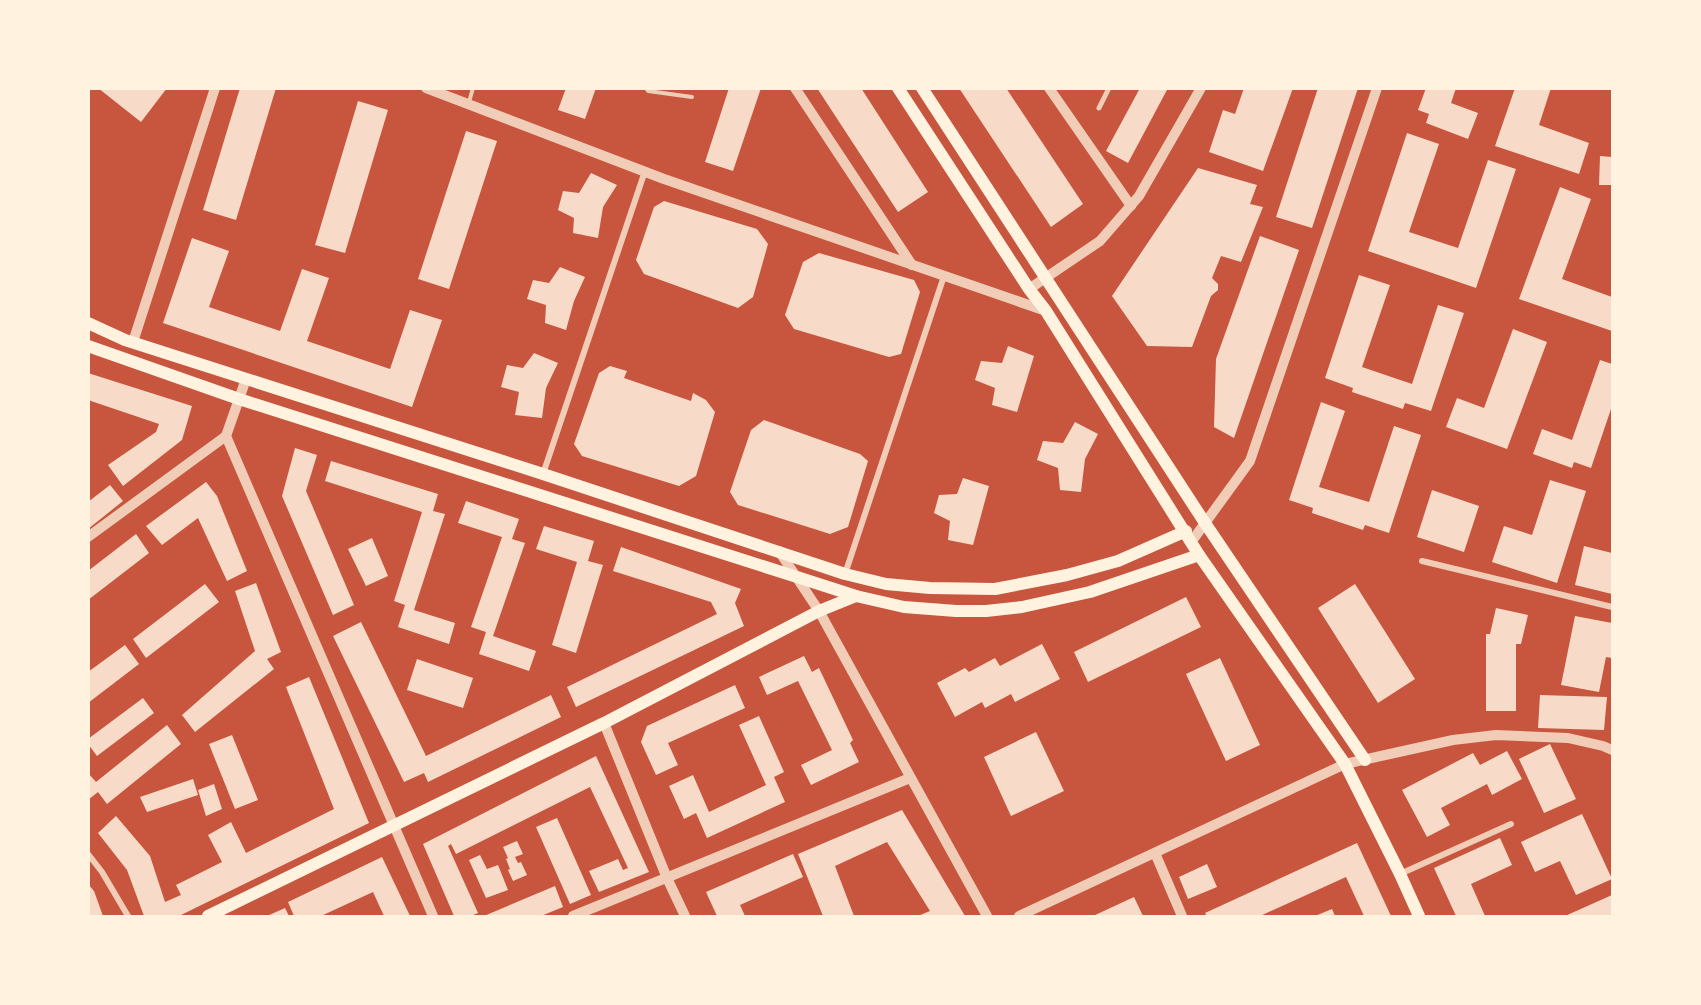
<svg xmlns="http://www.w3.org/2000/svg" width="1701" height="1005" font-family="Barlow,sans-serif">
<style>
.building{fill:#f7dbc8}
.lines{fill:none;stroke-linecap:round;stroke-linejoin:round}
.service{stroke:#f1ccb7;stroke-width:4}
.pedestrian{stroke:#f1ccb7;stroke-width:5}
.minor{stroke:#f1ccb7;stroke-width:6}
.tertiary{stroke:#f1ccb7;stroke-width:10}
.secondary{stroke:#fff3e0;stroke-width:12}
</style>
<rect width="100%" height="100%" fill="#c8553d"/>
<!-- building -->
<g class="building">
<polygon points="98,88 167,88 141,122"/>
<polygon points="240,88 276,88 236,220 203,210"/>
<polygon points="566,88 596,88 585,119 558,110"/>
<polygon points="729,88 761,88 733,171 705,162"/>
<polygon points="817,88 861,88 928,192 898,212"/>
<polygon points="959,88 1006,88 1083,204 1051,227"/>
<polygon points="1140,88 1168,88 1128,163 1106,151"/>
<polygon points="1244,88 1293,88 1263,171 1209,152 1223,110 1235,114"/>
<polygon points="1318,88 1358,88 1312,228 1276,217"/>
<polygon points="1426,88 1456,88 1451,103 1478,113 1468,139 1426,123 1429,114 1418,110"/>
<polygon points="1515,88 1551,88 1539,125 1589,143 1579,174 1495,146"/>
<polygon points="358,101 388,110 345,253 315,245"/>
<polygon points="466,131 497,141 449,289 418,279"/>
<polygon points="1407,133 1439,144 1409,232 1458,248 1488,160 1516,169 1476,288 1368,251"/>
<polygon points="1600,156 1612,157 1612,185 1599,185"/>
<polygon points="1198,168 1257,185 1250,204 1263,207 1241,262 1221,256 1212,278 1218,284 1218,290 1211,296 1192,347 1147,346 1112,296"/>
<polygon points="591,173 617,185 603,207 598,238 573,233 574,218 558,210 563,191 579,193"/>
<polygon points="1560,187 1591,199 1562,279 1612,297 1612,331 1519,299"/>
<polygon points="664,201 757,229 768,244 753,297 738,308 644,274 636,260 654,207"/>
<polygon points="1260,236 1299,250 1234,438 1214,427 1216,359"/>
<polygon points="192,238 229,251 209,307 280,331 302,269 329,278 307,341 390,369 410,310 442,320 412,407 163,323"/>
<polygon points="819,253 914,280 920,292 901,354 889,357 794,329 785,315 803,262"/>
<polygon points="560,267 585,277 574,301 566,330 545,323 546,305 527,299 533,280 549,283"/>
<polygon points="1359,275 1390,285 1362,367 1412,384 1438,305 1464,313 1431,411 1405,403 1403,409 1352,392 1353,388 1325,378"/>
<polygon points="1513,329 1547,342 1507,449 1446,427 1457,398 1484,408"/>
<polygon points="1008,346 1034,356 1017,412 992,405 995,388 975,380 981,361 1002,363"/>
<polygon points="534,353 558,363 546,388 542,418 515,415 519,392 501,387 507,365 523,368"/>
<polygon points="1600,360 1612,364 1612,406 1591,468 1574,462 1572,468 1533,454 1542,429 1572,440"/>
<polygon points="610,366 627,371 624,378 691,401 693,393 706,400 715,412 696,476 679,486 582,456 574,444 599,373"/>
<polygon points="88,373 192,406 182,440 123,486 108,465 156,432 159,424 88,400"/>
<polygon points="1321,402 1345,411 1319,487 1369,502 1394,426 1421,435 1389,533 1365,525 1363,530 1312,513 1313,508 1289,500"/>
<polygon points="764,420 860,454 868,461 848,527 830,534 738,505 730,492 751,430"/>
<polygon points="1075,422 1098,434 1085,459 1081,492 1060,490 1058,468 1037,460 1043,441 1063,443"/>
<polygon points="295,448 317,455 306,491 354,605 333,615 282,496"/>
<polygon points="331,461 438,494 433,511 445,514 414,610 455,623 449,644 398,627 405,605 394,601 422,512 325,481"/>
<polygon points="963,478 989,486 973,545 948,540 950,521 934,513 939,495 957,494"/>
<polygon points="1550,480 1586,491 1557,583 1492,562 1504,526 1532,535"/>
<polygon points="206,482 217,496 247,571 227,581 198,518 162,545 146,526"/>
<polygon points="110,485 123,501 88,529 88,502"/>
<polygon points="1432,490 1479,506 1464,552 1417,537"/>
<polygon points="466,501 519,519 512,539 525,543 493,636 536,651 529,671 479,654 486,632 471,627 502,537 458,523"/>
<polygon points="544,526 594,541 588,561 603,565 576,653 552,645 577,562 536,549"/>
<polygon points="136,534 149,553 88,600 88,571"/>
<polygon points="372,538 388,576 366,586 348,549"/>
<polygon points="1584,546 1612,553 1612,594 1575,585"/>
<polygon points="621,547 741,589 735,603 744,626 576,707 567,687 717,614 711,602 613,571"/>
<polygon points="256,583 281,652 267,659 274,669 195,732 182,715 255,651 235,591"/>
<polygon points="205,584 219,602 146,658 133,639"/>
<polygon points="1355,584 1415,679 1378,703 1318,608"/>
<polygon points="1186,597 1201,627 1088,682 1074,652"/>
<polygon points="1496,608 1528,615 1521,644 1516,644 1516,711 1486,711 1486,634 1490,634"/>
<polygon points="1575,616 1612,623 1612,658 1606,657 1599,692 1561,685"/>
<polygon points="361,622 426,756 551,695 561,717 428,782 424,773 404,782 333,636"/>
<polygon points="1042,644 1060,679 1015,702 1011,694 985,708 982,702 955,717 937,683 965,668 969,672 995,658 1000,666"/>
<polygon points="125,645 139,664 88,703 88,672"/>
<polygon points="804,656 812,672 819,668 853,740 850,743 859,762 811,785 801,765 832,750 798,681 767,695 759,677"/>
<polygon points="1220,658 1260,745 1226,761 1186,674"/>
<polygon points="417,659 473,678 463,708 407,690"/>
<polygon points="309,677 369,823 179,916 144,916 127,870 98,833 116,816 150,856 165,902 181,895 176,885 222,862 208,835 231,822 246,853 334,809 286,687"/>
<polygon points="735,685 745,708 668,743 678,765 656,775 641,742 647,726"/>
<polygon points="1540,695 1607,697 1604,730 1538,728"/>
<polygon points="143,698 154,713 97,756 88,744 88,739"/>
<polygon points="759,716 784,772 774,777 785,802 707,838 696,813 684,819 669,786 693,775 709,812 766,785 739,725"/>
<polygon points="167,725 181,744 107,804 98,792 88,800 88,773 96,782"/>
<polygon points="1036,732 1064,791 1011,816 984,757"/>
<polygon points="232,735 258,800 235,809 209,744"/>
<polygon points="1550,744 1576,799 1544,813 1519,759"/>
<polygon points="1507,751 1522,779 1492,795 1487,784 1441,808 1450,825 1427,837 1402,790 1473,753 1480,765"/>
<polygon points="596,756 649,872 599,892 589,871 618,859 623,870 628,868 590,787 456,854 451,844 448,846 478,913 471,916 454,916 423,844"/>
<polygon points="193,779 198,795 147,812 140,797"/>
<polygon points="214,784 222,809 206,816 198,790"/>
<polygon points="902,810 965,916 918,916 930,911 887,842 835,866 854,916 823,916 798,854"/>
<polygon points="1582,814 1612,879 1576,895 1560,861 1535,872 1521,842"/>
<polygon points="557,818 591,895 570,904 536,827"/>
<polygon points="1500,838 1512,865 1471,884 1485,916 1456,916 1434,868"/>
<polygon points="517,841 523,854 515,857 518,863 521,862 527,875 513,881 508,870 510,869 506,859 508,858 503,847"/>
<polygon points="1357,843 1391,916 1364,916 1346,877 1260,916 1207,916 1205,913"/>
<polygon points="793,854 803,877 740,905 745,916 717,916 706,892"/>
<polygon points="480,855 487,869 498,865 508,890 486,898 469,860"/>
<polygon points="382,857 410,916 384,916 373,892 321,916 294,916 288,902"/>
<polygon points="1207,864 1217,887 1188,899 1179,877"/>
<polygon points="88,884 94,891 103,916 88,916"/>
<polygon points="555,886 563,907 541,916 484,916"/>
<polygon points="1612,895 1612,916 1565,916"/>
<polygon points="1134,897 1143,916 1093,916"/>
<polygon points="285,908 289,916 267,916"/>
<polygon points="1332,909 1335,916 1315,916"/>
</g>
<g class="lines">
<!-- service -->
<g class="service">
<polyline points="646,88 648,91 692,97"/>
<polyline points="469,102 473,88"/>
</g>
<!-- pedestrian -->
<polyline class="pedestrian" points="1099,108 1109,88"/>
<!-- minor -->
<g class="minor">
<polyline points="543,474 645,171"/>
<polyline points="1422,561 1612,607"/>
<polyline points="845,574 944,276"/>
<polyline points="88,854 102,872 128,916"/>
<polyline points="1400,874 1511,824"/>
</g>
<!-- tertiary -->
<g class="tertiary">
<polyline points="426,88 664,179 1046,311"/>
<polyline points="795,88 912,265"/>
<polyline points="1049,88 1131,206"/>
<polyline points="1029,289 1100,241 1139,196 1201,88"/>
<polyline points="133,342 215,88"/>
<polyline points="246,379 226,436 433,916"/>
<polyline points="88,537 226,436"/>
<polyline points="1192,541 1250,461 1377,88"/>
<polyline points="779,551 819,611 987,916"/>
<polyline points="604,723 667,878 685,916"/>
<polyline points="1155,853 1182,916"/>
<polyline points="573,916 910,778"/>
<polyline points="1019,916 1345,764 1453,740 1496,735 1568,738 1603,746 1612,750"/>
</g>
<!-- secondary -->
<g class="secondary">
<polyline points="898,88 1029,289 1046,311 1199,555 1345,764 1400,874 1419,916"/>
<polyline points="922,88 1205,523 1365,760"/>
<polyline points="88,323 125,340 543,474 845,574 886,584 930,588 995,589 1067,575 1118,561 1186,531"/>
<polyline points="88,346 239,399 797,577 856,596 904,607 956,611 986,611 1022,607 1090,592 1199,555"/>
<polyline points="208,916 604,723 819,611 856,596"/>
</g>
</g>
<!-- border -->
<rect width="1701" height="1005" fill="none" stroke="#fff3e0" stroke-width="180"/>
</svg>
